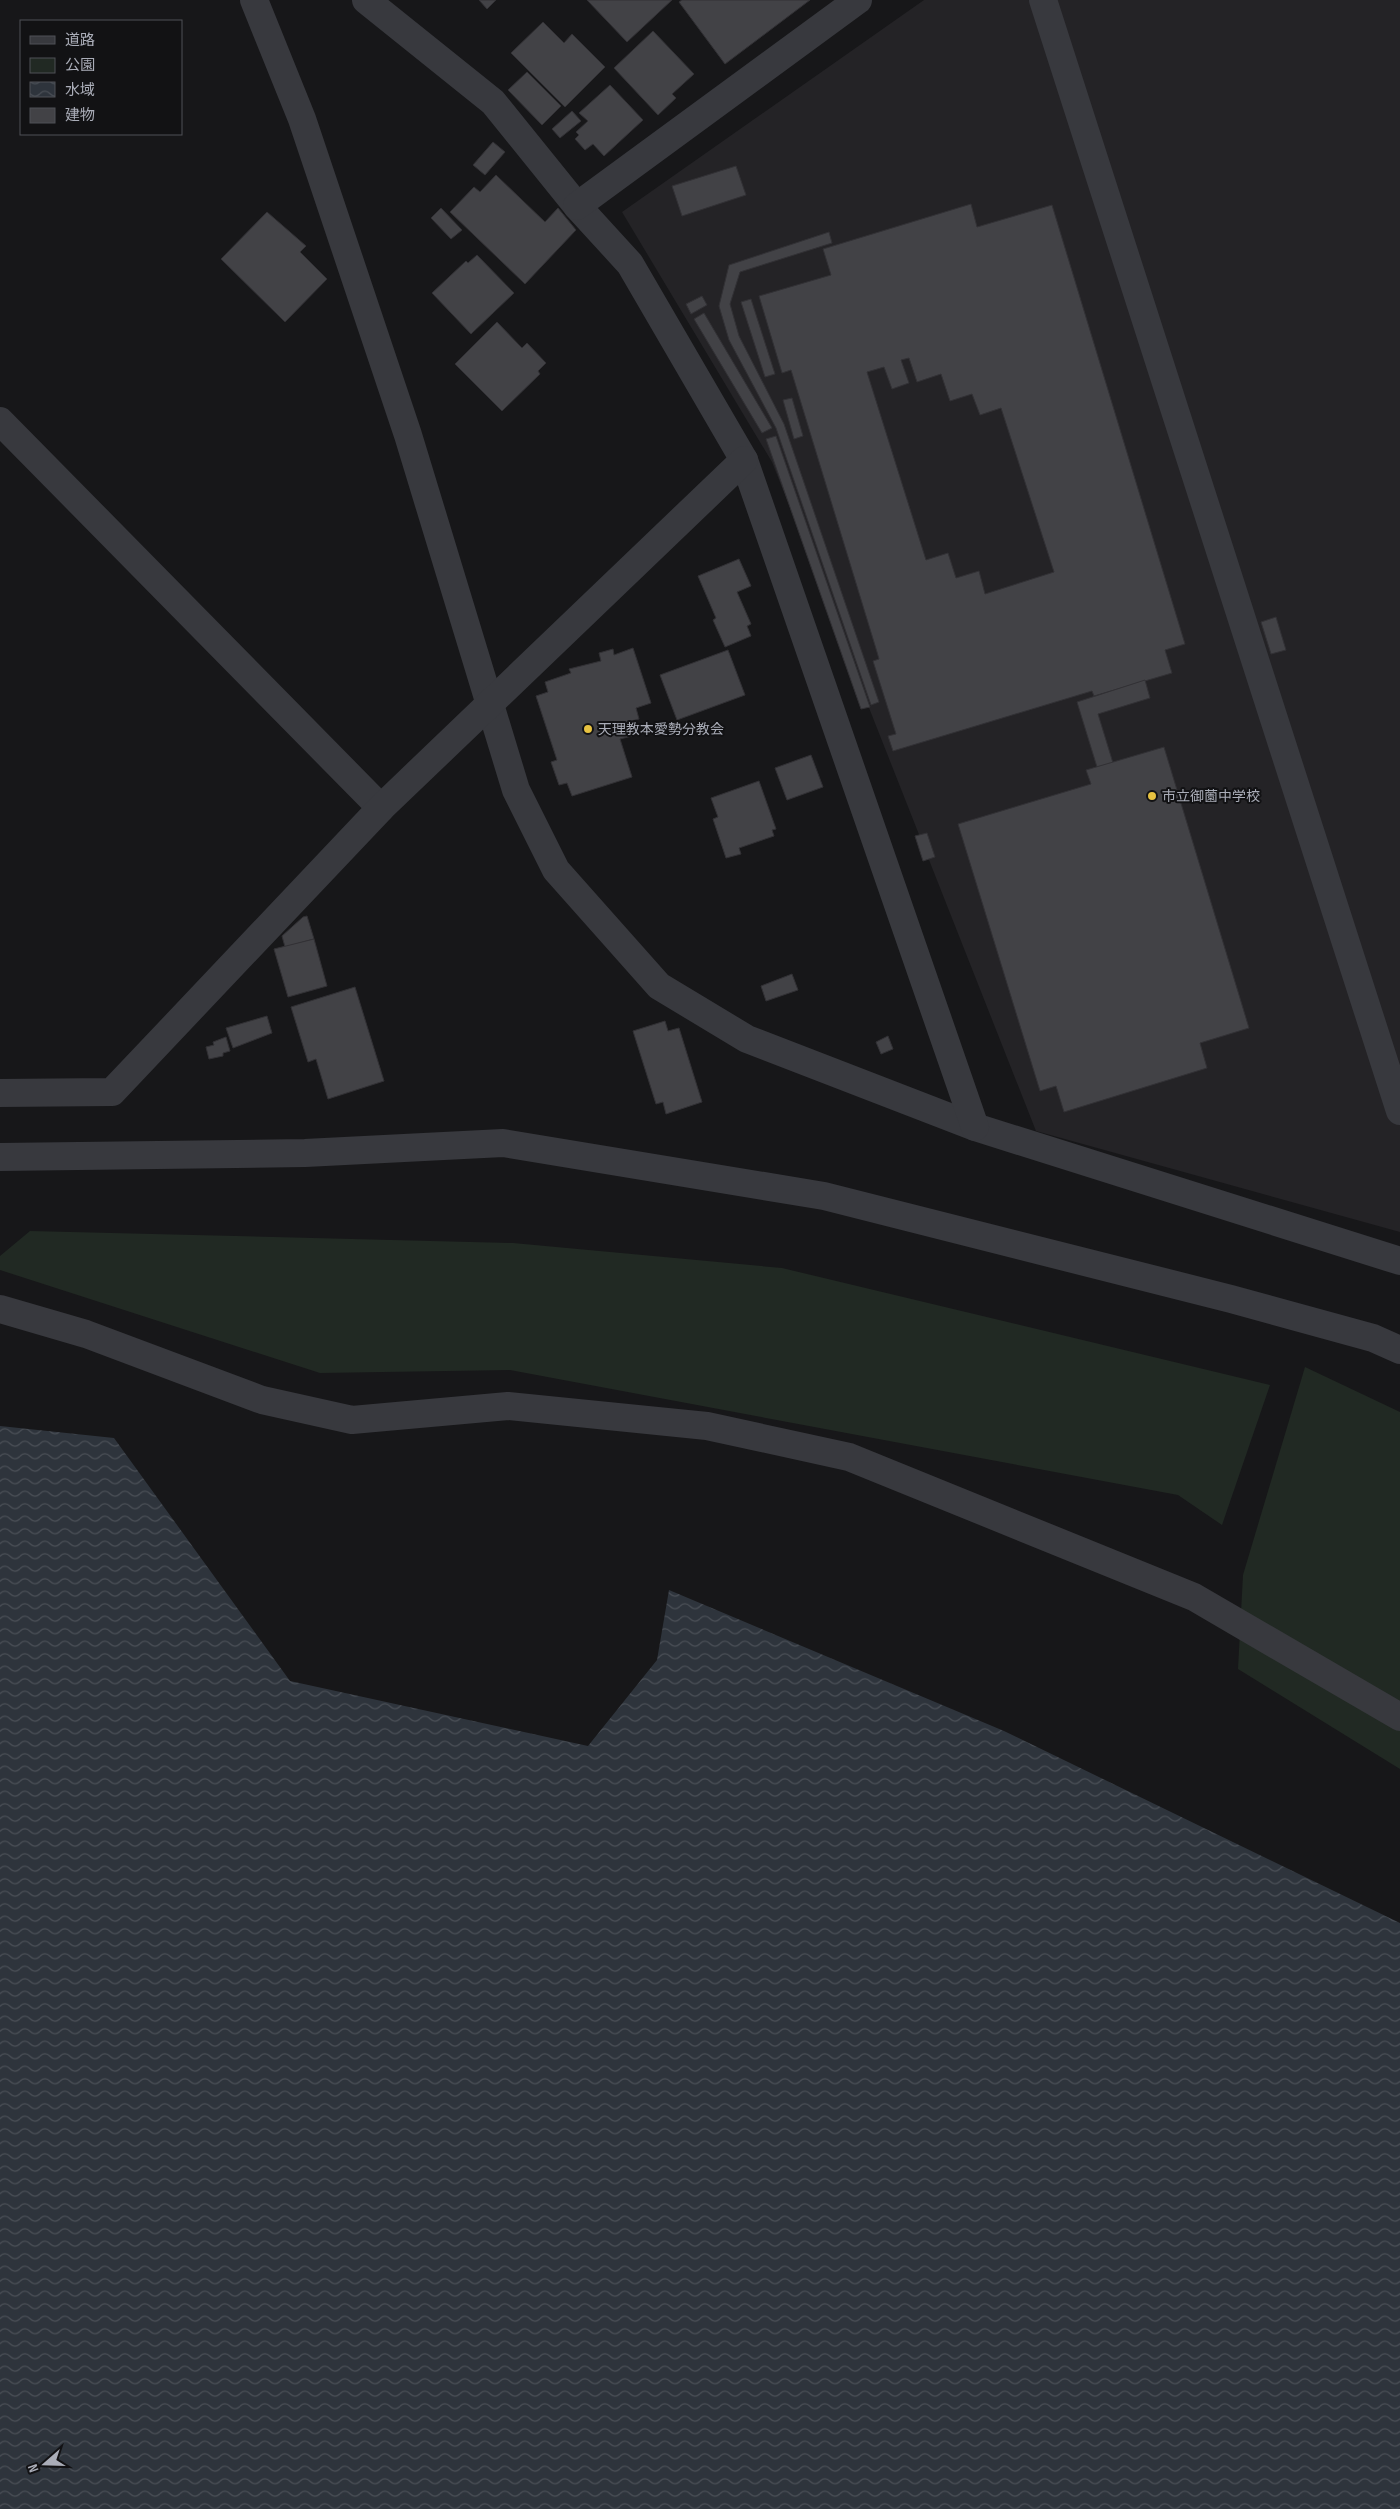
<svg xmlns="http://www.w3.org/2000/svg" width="1400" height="2509" font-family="'Sofia Sans Condensed','Noto Sans JP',sans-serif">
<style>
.built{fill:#242326}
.green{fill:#212923}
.water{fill:url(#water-waves)}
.building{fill:#424246;stroke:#323135;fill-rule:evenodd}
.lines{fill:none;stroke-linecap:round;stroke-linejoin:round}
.minor{stroke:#38393e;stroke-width:28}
.poi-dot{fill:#e7c241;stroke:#121214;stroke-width:2}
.labels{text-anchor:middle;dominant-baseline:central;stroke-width:4;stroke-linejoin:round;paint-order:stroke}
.poi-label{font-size:14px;fill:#aaadb8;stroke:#121214;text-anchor:start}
</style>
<defs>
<pattern id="water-waves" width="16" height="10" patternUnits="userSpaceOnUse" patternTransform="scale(1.25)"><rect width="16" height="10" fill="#2e343c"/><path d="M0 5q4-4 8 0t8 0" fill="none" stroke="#4a4f56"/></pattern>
</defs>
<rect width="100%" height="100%" fill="#171719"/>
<!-- built -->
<polygon class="built" points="924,0 1400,0 1400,1232 1036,1131 772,462 622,212"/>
<!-- green -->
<g class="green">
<polygon points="30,1231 513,1243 782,1268 1270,1385 1222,1525 1178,1495 510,1370 320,1373 0,1270 0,1256"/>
<polygon points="1305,1367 1400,1412 1400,1769 1238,1669 1243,1575"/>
</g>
<!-- water -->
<polygon class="water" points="0,1426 114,1438 290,1681 588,1746 657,1660 669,1590 1004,1731 1400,1923 1400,2509 0,2509"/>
<!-- building -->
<g class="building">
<polygon points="479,0 496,0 487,9"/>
<polygon points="587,0 672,0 627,42"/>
<polygon points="682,0 810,0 725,64 679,2"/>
<polygon points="543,22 564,43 572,34 605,67 565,107 511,53"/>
<polygon points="653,31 694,74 672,94 676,98 658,115 614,68"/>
<polygon points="527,72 561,106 542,125 508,90"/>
<polygon points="610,85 643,120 604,156 593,144 585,150 575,139 579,135 576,132 588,121 579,113"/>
<polygon points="572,111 581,121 560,138 552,129"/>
<polygon points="493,142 505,152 485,175 473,165"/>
<polygon points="736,166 746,195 682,216 672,186"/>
<polygon points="496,175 545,222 558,208 576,230 525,284 450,212 474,187 480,192"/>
<path d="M971,204l6,23 75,-22 133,439 -20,6 7,23 -78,23 -2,-5 -199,60 -5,-15 8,-2 -23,-73 6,-2 -2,-7 -86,-282 -9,3 -23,-77 72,-21 -8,-26zM909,358l8,24 24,-8 9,27 22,-7 8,21 21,-7 53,164 -69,22 -6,-23 -23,7 -8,-25 -22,7 -59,-188 17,-5 8,22 17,-6 -8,-23z"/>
<polygon points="441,208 462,230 451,239 431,218"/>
<polygon points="267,212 306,246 300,252 327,279 285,322 221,259"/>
<polygon points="829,232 832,243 740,272 730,304 739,336 784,424 879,702 871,705 776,428 729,340 719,306 729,265"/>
<polygon points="477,255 514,293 471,334 432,293 466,261 468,263"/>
<polygon points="702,296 707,305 691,314 686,304"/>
<polygon points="751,299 775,374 765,377 741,302"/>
<polygon points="704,313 772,428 762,433 694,319"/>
<polygon points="497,322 522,348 527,343 546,363 538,371 540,374 502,411 455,364"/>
<polygon points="792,398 803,436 794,439 783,400"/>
<polygon points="776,436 870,707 861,709 766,439"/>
<polygon points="739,559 751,586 737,592 751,624 747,626 751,636 725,647 713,620 716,618 698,576"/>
<polygon points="1276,617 1286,650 1271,654 1261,622"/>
<polygon points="633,648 651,703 636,708 639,719 627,722 632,736 620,739 632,777 572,796 567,783 559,785 551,762 557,760 536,696 548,692 545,682 571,673 569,669 601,661 599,653 613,649 614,655"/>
<polygon points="728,650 745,695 677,720 660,675"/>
<polygon points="1145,680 1150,698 1098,714 1113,763 1097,767 1077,702"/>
<polygon points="1164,747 1249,1028 1200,1043 1207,1068 1064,1112 1056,1086 1040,1091 958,824 1091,784 1086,770"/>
<polygon points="811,755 823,787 787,800 775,768"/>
<polygon points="759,781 776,829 772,830 774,836 739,848 741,854 726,858 713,819 718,817 711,798"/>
<polygon points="927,833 935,857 923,861 915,836"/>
<polygon points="307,916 314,939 285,947 282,936 303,917"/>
<polygon points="314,939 327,986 288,997 274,949"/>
<polygon points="792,974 798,990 766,1001 761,986"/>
<polygon points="355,987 384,1081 328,1099 316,1059 308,1062 291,1007"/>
<polygon points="267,1016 272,1033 233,1048 226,1028"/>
<polygon points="665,1021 668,1031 679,1028 702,1102 666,1114 663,1102 656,1104 633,1031"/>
<polygon points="888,1036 893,1049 881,1054 876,1042"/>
<polygon points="226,1037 230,1051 223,1053 223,1056 209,1059 206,1047 214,1045 213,1042"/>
</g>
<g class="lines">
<!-- minor -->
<g class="minor">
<polyline points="254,0 302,119 408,435 516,790 556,870 659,986 747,1039 975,1127 1400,1261"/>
<polyline points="366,0 493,102 577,206 630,264 744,460 975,1127"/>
<polyline points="1043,0 1400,1111"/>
<polyline points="577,206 858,0"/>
<polyline points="0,421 381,808"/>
<polyline points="0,1093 112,1092 381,808 744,460"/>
<polyline points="0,1157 305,1153 503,1143 824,1196 1231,1299 1373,1338 1400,1350"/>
<polyline points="0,1309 86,1334 262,1400 352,1420 508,1406 707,1426 849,1457 1194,1597 1400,1717"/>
</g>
</g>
<!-- markers -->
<g class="poi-dot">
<circle cx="588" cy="729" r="5"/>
<circle cx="1152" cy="796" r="5"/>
</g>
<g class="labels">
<!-- poi labels -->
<g class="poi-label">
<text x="598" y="729">天理教本愛勢分教会</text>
<text x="1162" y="796">市立御薗中学校</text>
</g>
</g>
<!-- legend -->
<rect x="20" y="20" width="162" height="115" fill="#121214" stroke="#4f5056"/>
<rect x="30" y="36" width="25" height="8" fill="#38393e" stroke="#4f5056"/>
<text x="65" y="45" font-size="15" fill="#aaadb8">道路</text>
<rect x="30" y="58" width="25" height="15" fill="#212923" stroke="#4f5056"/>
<text x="65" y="70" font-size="15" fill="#aaadb8">公園</text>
<rect x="30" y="82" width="25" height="15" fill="url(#water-waves)" stroke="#4f5056"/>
<text x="65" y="95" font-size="15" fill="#aaadb8">水域</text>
<rect x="30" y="108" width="25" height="15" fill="#424246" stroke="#4f5056"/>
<text x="65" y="120" font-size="15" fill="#aaadb8">建物</text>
<!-- north arrow -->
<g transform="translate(45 2464) rotate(250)" stroke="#121214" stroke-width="4" paint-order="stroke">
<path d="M0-4L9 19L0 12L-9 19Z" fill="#aaadb8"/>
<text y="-8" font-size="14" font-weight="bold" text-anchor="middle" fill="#aaadb8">N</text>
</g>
</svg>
